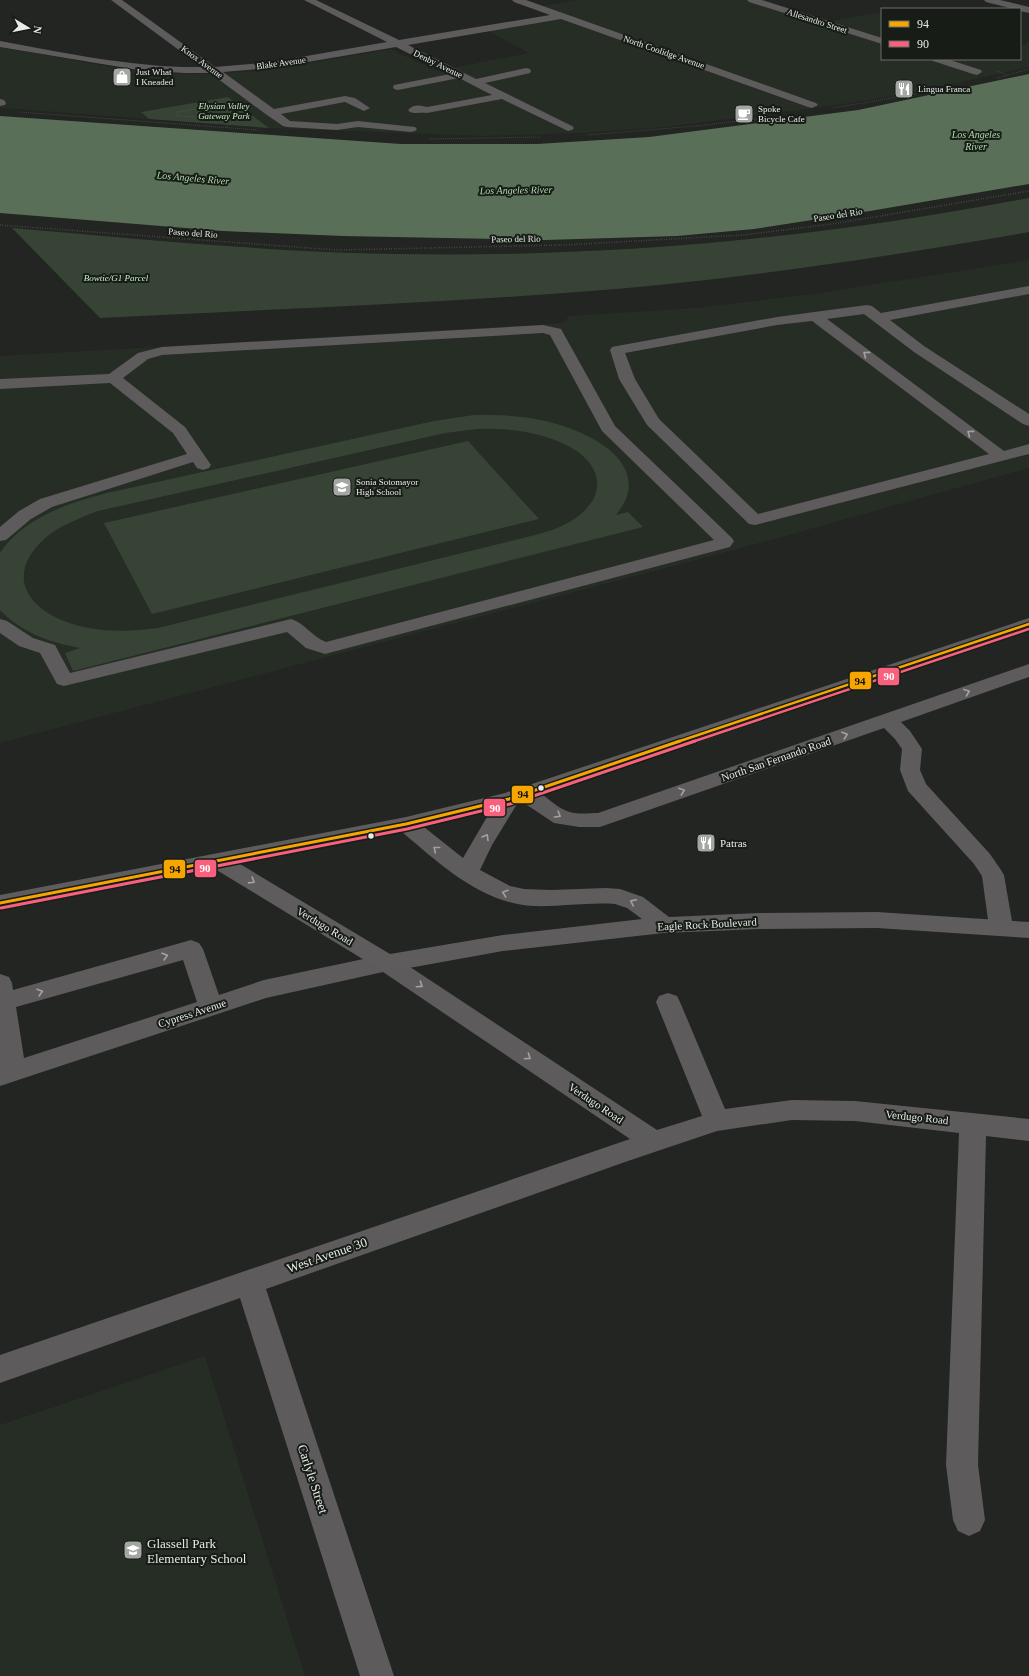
<svg xmlns="http://www.w3.org/2000/svg" width="1029" height="1676" font-family="Georgia,serif">
<style>
.built{fill:#252d24}
.green{fill:#374435;fill-rule:evenodd}
.water{fill:#5a6f58}
.lines{fill:none;stroke-linecap:round;stroke-linejoin:round}
.path-far1{stroke:#636161;stroke-width:1;stroke-dasharray:0.5 1.5;stroke-linecap:butt}
.path{stroke:#636161;stroke-width:1.5;stroke-dasharray:0.5 2;stroke-linecap:butt}
.minor{fill:#5e5b5c;fill-rule:evenodd}
.major{fill:#5e5c5c;fill-rule:evenodd}
.bus-1-far1-casing{stroke:#171c17;stroke-width:5}
.bus-1-casing{stroke:#171c17;stroke-width:6}
.bus-2-far1-casing{stroke:#171c17;stroke-width:5}
.bus-2-casing{stroke:#171c17;stroke-width:6}
.bus-1-far1{stroke:#f7a600;stroke-width:2.5}
.bus-1{stroke:#f7a600;stroke-width:3}
.bus-2-far1{stroke:#f8607d;stroke-width:2.5}
.bus-2{stroke:#f8607d;stroke-width:3}
.oneway{stroke:#a3a3a2}
.oneway2{stroke:#a3a4a2}
.bus-dot{fill:#e8ebe7;stroke:#171c17;stroke-width:1.5}
.labels{text-anchor:middle;dominant-baseline:central;stroke-width:4;stroke-linejoin:round;paint-order:stroke}
.far-street-label{font-size:9px;fill:#e8ebe7;stroke:#171c17}
.far-poi-label{font-size:9px;fill:#e8ebe7;stroke:#171c17;text-anchor:start}
.far-park-label{font-size:9px;font-style:italic;fill:#c5efbf;stroke:#171c17}
.far-water-label{font-size:10px;font-style:italic;fill:#b1daac;stroke:#171c17}
.street-label{font-size:11px;fill:#e8ebe7;stroke:#171c17}
.poi-label{font-size:11px;fill:#e8ebe7;stroke:#171c17;text-anchor:start}
.near-street-label{font-size:13px;fill:#e8ebe7;stroke:#171c17}
.near-poi-label{font-size:13px;fill:#e8ebe7;stroke:#171c17;text-anchor:start}
.line-badge{stroke:#171c17;stroke-width:1.5}
.badge-label{font-size:11px;text-anchor:middle;font-weight:bold;fill:#fff}
.pale-badge-label{font-size:11px;text-anchor:middle;font-weight:bold;fill:#111}
</style>
<rect width="100%" height="100%" fill="#222521"/>
<!-- built -->
<g class="built">
<polygon points="577,0 757,0 826,22 882,12 882,59 1020,59 1020,46 1022,46 1029,41 1029,67 902,95 823,107 666,127 585,133 483,136 269,128 228,97 142,112 149,119 0,108 0,47 123,69 166,73 206,74 267,70 391,49 436,71 529,53 486,30 571,17 541,6"/>
<polygon points="1029,260 1029,468 749,546 0,743 0,356 563,323 569,316 695,308 820,293"/>
<polygon points="205,1356 305,1676 0,1676 0,1425"/>
</g>
<!-- green -->
<g class="green">
<polygon points="228,97 269,128 149,119 141,112"/>
<path d="M1029,198v34c-149,26 -300,49 -451,60 -159,12 -319,18 -478,26l-88,-90c127,11 255,24 384,26 213,4 424,-16 633,-56z"/>
<path d="M474,415c20,0 40,0 61,4 33,5 106,31 92,77 -2,7 -7,13 -11,19l12,-3 15,15 -570,144 -8,-18 15,-5c-31,-6 -58,-15 -80,-38v-57c23,-35 68,-50 107,-60l327,-72zM477,429c30,-1 61,2 89,16 34,16 44,48 11,72 -12,9 -27,14 -42,18l-377,93c-31,4 -64,5 -94,-7 -49,-20 -54,-58 -11,-89 14,-9 29,-15 45,-21l347,-78z"/>
<polygon points="468,441 539,519 152,614 104,523"/>
</g>
<!-- water -->
<polygon class="water" points="1029,74 1029,184 870,211 754,229 677,236 545,240 343,236 223,231 0,213 0,116 401,144 537,144 649,137 858,110"/>
<g class="lines">
<!-- path-far1 -->
<g class="path-far1">
<polyline points="997,71 1007,75"/>
<polyline points="997,78 1029,69"/>
<path d="M221,102l-18,6 -27,4v3c15,3 29,2 44,2 8,0 14,2 22,0"/>
<polyline points="833,108 957,87"/>
<polyline points="20,112 258,130"/>
<polyline points="226,127 235,120"/>
<polyline points="587,135 696,126 781,116"/>
<polyline points="429,139 540,137"/>
</g>
<!-- path -->
<polyline class="path" points="0,225 336,250 564,245 743,235 832,224 1029,191"/>
<!-- minor -->
<g class="minor">
<path d="M111,0h11l93,67 57,-5 115,-20 -83,-42h12l83,40 151,-25 -36,-13 -2,-2h14l290,103 2,2 -6,3 -4,-1 -247,-88 -153,26 68,34 50,-11 4,1 1,2 -1,2 -45,10 87,43 2,2 -2,2 -4,1 -66,-32 -75,14c-6,-1 -11,1 -17,-1l-2,-2c5,-6 12,-5 19,-3l65,-12 -33,-17 -61,12 -4,-1 -1,-2 1,-2 56,-11 -54,-27 -124,21 -49,4 51,37 71,-13 10,2 15,10 -6,3 -19,-9 -64,12 9,7 47,3 21,-3 57,6 2,2 -2,2 -4,1 -53,-5 -21,3 -50,-3 -4,-1 -16,-11 -57,-42h-26l-46,-3 -138,-23v-6c66,12 134,27 202,26z"/>
<polygon points="747,0 762,0 882,38 882,44 749,2"/>
<polygon points="984,0 1000,0 1029,7 1029,13 1020,11 1020,9 1014,9 986,2"/>
<polygon points="932,59 947,59 981,70 982,72 977,75 973,74 933,61"/>
<polygon points="0,99 4,100 6,103 5,105 0,106"/>
<path d="M1029,286v8l-139,26 34,26 105,68v12l-6,-2 -109,-72 -50,-38 -37,5 177,132 25,-7v10l-274,71 -6,-1 -102,-99 -28,-46 -9,-29 2,-3 5,-1 160,-29 90,-12 5,1 9,7zM812,321l177,133 -231,60 -99,-95 -24,-40 -10,-26 152,-28z"/>
<path d="M543,325l18,4 54,97 116,111 3,4 -4,6 -405,107 -19,-6 -19,-16 -223,54 -7,-2 -17,-31 -21,-7 -19,-13v-14l7,2 26,17 22,7 15,28 221,-54c14,4 21,18 35,23l388,-102 -112,-109 -52,-96 -7,-2 -381,22 -14,4 -25,19 62,49 26,38 -2,3 -6,2 -6,-2 -4,-6 -141,45 -21,12 -25,21 -6,1v-14l19,-16 21,-12 147,-45 -14,-21 -63,-50 -110,6v-10l109,-5 29,-21 24,-6z"/>
<path d="M1029,664v13l-128,45 9,9 12,18 -2,21 6,14 64,70 11,16 3,5 9,52 -4,6 -8,2 -8,-2 -4,-6 -7,-51 -8,-12 -66,-73 -8,-21 2,-21 -7,-10 -11,-11 -284,99h-21l-25,-4 -36,-24 -3,-5 3,-5c21,-5 32,16 49,22 9,4 22,2 31,2z"/>
<path d="M191,940l8,3 4,6 16,46 45,-15 123,-26 8,3 262,173 45,-14 -46,-114 3,-6 9,-3 9,3 3,6 45,107 67,-9 63,1 174,18v22l-43,-5 -8,329 7,55 -5,11 -11,5 -11,-5 -5,-11 -7,-55 13,-332 -104,-12 -63,-1 -75,11 -92,31 -359,127 128,387h-34l-120,-378 -240,85v-28l630,-216 -247,-167 -117,26 -266,88v-112l9,3 3,6 1,7zM183,960l14,42 -173,56 -8,-51z"/>
</g>
<!-- major -->
<path class="major" d="M1029,618v12l-512,174 -25,41 -12,25 30,16 14,3 27,1 55,-2 14,1 23,8 26,20 90,-4 118,-1 152,10v16l-152,-10 -118,1 -95,4 -161,18 -116,21 -8,-3 -164,-100 -215,42v-16l406,-78 99,-24zM491,810l-28,48 -39,-31zM402,832c38,32 79,71 131,74 27,1 55,-4 82,-2l12,4 15,11 -139,16 -113,19 -150,-90z"/>
<!-- bus-1-far1 casing -->
<g class="bus-1-far1-casing">
<polyline id="bus-1-far1" points="677,742 1029,624"/>
</g>
<!-- bus-1 casing -->
<g class="bus-1-casing">
<polyline id="bus-1" points="0,903 406,824 509,799 680,741"/>
</g>
<!-- bus-2-far1 casing -->
<g class="bus-2-far1-casing">
<polyline id="bus-2-far1" points="692,742 1029,629"/>
</g>
<!-- bus-2 casing -->
<g class="bus-2-casing">
<polyline id="bus-2" points="1,908 407,829 510,804 695,741"/>
</g>
<!-- bus-1-far1 -->
<use href="#bus-1-far1" class="bus-1-far1"/>
<!-- bus-1 -->
<use href="#bus-1" class="bus-1"/>
<!-- bus-2-far1 -->
<use href="#bus-2-far1" class="bus-2-far1"/>
<!-- bus-2 -->
<use href="#bus-2" class="bus-2"/>
</g>
<!-- one-way arrows -->
<defs><path id="oneway-chevron" d="M-2-3.5L2.5 0L-2 3.5" fill="none" stroke-width="1.6" stroke-linecap="round" stroke-linejoin="round"/></defs>
<g class="oneway">
<use href="#oneway-chevron" transform="translate(866 354) rotate(-143)"/>
<use href="#oneway-chevron" transform="translate(970 433) rotate(-143)"/>
<use href="#oneway-chevron" transform="translate(967 692) rotate(-20)"/>
<use href="#oneway-chevron" transform="translate(845 735) rotate(-19)"/>
<use href="#oneway-chevron" transform="translate(682 791) rotate(-19)"/>
<use href="#oneway-chevron" transform="translate(558 815) rotate(30)"/>
<use href="#oneway-chevron" transform="translate(165 956) rotate(-16)"/>
<use href="#oneway-chevron" transform="translate(420 985) rotate(34)"/>
<use href="#oneway-chevron" transform="translate(40 992) rotate(-16)"/>
<use href="#oneway-chevron" transform="translate(528 1057) rotate(34)"/>
</g>
<g class="oneway2">
<use href="#oneway-chevron" transform="translate(486 837) rotate(-59)"/>
<use href="#oneway-chevron" transform="translate(436 849) rotate(-141)"/>
<use href="#oneway-chevron" transform="translate(252 881) rotate(32)"/>
<use href="#oneway-chevron" transform="translate(505 893) rotate(-161)"/>
<use href="#oneway-chevron" transform="translate(633 902) rotate(-154)"/>
</g>
<!-- icons -->
<defs>
<g id="shop-square" transform="scale(1)"><rect x="-9" y="-9" width="18" height="18" rx="4" fill="#a3a6a2" stroke="#171c17"/><path d="M-5-2.5h2.3a2.7 3.5 0 0 1 5.4 0H5L5.5 6h-11ZM-1.5-2.5h3a1.5 2.3 0 0 0-3 0Z" fill="#fff"/></g>
<g id="restaurant-square" transform="scale(1)"><rect x="-9" y="-9" width="18" height="18" rx="4" fill="#a3a6a2" stroke="#171c17"/><path d="M-5-6h1v4h1v-4h1v4h1v-4h1v5L-1.5 .5V6h-2V.5L-5-1ZM5-6V6H3V1.5H1.5Q1.5-4 5-6Z" fill="#fff"/></g>
<g id="cafe-square" transform="scale(1)"><rect x="-9" y="-9" width="18" height="18" rx="4" fill="#a3a6a2" stroke="#171c17"/><path d="M-5.5-4.5H6V0H3Q3 3.5 0 3.5H-2.5Q-5.5 3.5-5.5 0ZM3-3.2v2h1.7v-2ZM-6 4.5H4V6H-6Z" fill="#fff"/></g>
<g id="school-square" transform="scale(1)"><rect x="-9" y="-9" width="18" height="18" rx="4" fill="#a3a6a2" stroke="#171c17"/><path d="M0-5L7-2L0 1L-7-2ZM-4 1L0 2.5L4 1V4Q0 6-4 4Z" fill="#fff"/></g>
</defs>
<g fill-rule="evenodd">
<use href="#shop-square" x="122" y="77"/>
<use href="#restaurant-square" x="904" y="89"/>
<use href="#cafe-square" x="744" y="114"/>
<use href="#school-square" x="342" y="487"/>
<use href="#restaurant-square" x="706" y="843"/>
<use href="#school-square" x="133" y="1550"/>
</g>
<!-- markers -->
<g class="bus-dot">
<circle cx="541" cy="788" r="3.5"/>
<circle cx="371" cy="836" r="3.5"/>
</g>
<g class="labels">
<!-- far-street labels -->
<g class="far-street-label">
<text transform="translate(817 21) rotate(18)">Allesandro Street</text>
<text transform="translate(664 52) rotate(19)">North Coolidge Avenue</text>
<text transform="translate(202 62) rotate(36)">Knox Avenue</text>
<text transform="translate(281 63) rotate(-8)">Blake Avenue</text>
<text transform="translate(438 64) rotate(26)">Denby Avenue</text>
<text transform="translate(838 215) rotate(-9)">Paseo del Rio</text>
<text transform="translate(193 233) rotate(4)">Paseo del Rio</text>
<text transform="translate(516 239) rotate(-1)">Paseo del Rio</text>
</g>
<!-- far-poi labels -->
<g class="far-poi-label">
<text x="136" y="72">Just What<tspan x="136" dy="10">I Kneaded</tspan></text>
<text x="918" y="89">Lingua Franca</text>
<text x="758" y="109">Spoke<tspan x="758" dy="10">Bicycle Cafe</tspan></text>
<text x="356" y="482">Sonia Sotomayor<tspan x="356" dy="10">High School</tspan></text>
</g>
<!-- far-park labels -->
<g class="far-park-label">
<text x="224" y="106">Elysian Valley<tspan x="224" dy="10">Gateway Park</tspan></text>
<text x="116" y="278">Bowtie/G1 Parcel</text>
</g>
<!-- far-water labels -->
<g class="far-water-label">
<text x="976" y="134">Los Angeles<tspan x="976" dy="12">River</tspan></text>
<text transform="translate(193 178) rotate(5)">Los Angeles River</text>
<text transform="translate(516 190) rotate(-1)">Los Angeles River</text>
</g>
<!-- street labels -->
<g class="street-label">
<text transform="translate(776 759) rotate(-19)">North San Fernando Road</text>
<text transform="translate(707 924) rotate(-3)">Eagle Rock Boulevard</text>
<text transform="translate(325 926) rotate(31)">Verdugo Road</text>
<text transform="translate(192 1013) rotate(-18)">Cypress Avenue</text>
<text transform="translate(596 1103) rotate(34)">Verdugo Road</text>
<text transform="translate(917 1117) rotate(6)">Verdugo Road</text>
</g>
<!-- poi labels -->
<g class="poi-label">
<text x="720" y="843">Patras</text>
</g>
<!-- near-street labels -->
<g class="near-street-label">
<text transform="translate(327 1255) rotate(-19)">West Avenue 30</text>
<text transform="translate(313 1479) rotate(72)">Carlyle Street</text>
</g>
<!-- near-poi labels -->
<g class="near-poi-label">
<text x="147" y="1543">Glassell Park<tspan x="147" dy="15">Elementary School</tspan></text>
</g>
</g>
<g class="line-badge">
<rect x="877" y="667" width="23" height="19" rx="4" fill="#f8607d"/>
<rect x="849" y="671" width="23" height="19" rx="4" fill="#f7a600"/>
<rect x="511" y="785" width="23" height="19" rx="4" fill="#f7a600"/>
<rect x="483" y="798" width="23" height="19" rx="4" fill="#f8607d"/>
<rect x="194" y="859" width="23" height="19" rx="4" fill="#f8607d"/>
<rect x="163" y="859" width="23" height="20" rx="4" fill="#f7a600"/>
</g>
<g class="badge-label">
<text x="889" y="680">90</text>
<text x="495" y="812">90</text>
<text x="205" y="872">90</text>
</g>
<g class="pale-badge-label">
<text x="860" y="685">94</text>
<text x="523" y="798">94</text>
<text x="175" y="873">94</text>
</g>
<!-- legend -->
<rect x="881" y="8" width="140" height="52" fill="#171c17" stroke="#6b6f6a"/>
<rect x="889" y="21" width="20" height="6" fill="#f7a600" stroke="#6b6f6a"/>
<text x="917" y="28" font-size="12" fill="#e8ebe7">94</text>
<rect x="889" y="41" width="20" height="6" fill="#f8607d" stroke="#6b6f6a"/>
<text x="917" y="48" font-size="12" fill="#e8ebe7">90</text>
<!-- north arrow -->
<g transform="translate(28 28) rotate(100)" stroke="#171c17" stroke-width="3" paint-order="stroke">
<path d="M0-3L7 15L0 10L-7 15Z" fill="#e8ebe7"/>
<text y="-6" font-size="11" font-weight="bold" text-anchor="middle" fill="#e8ebe7">N</text>
</g>
</svg>
